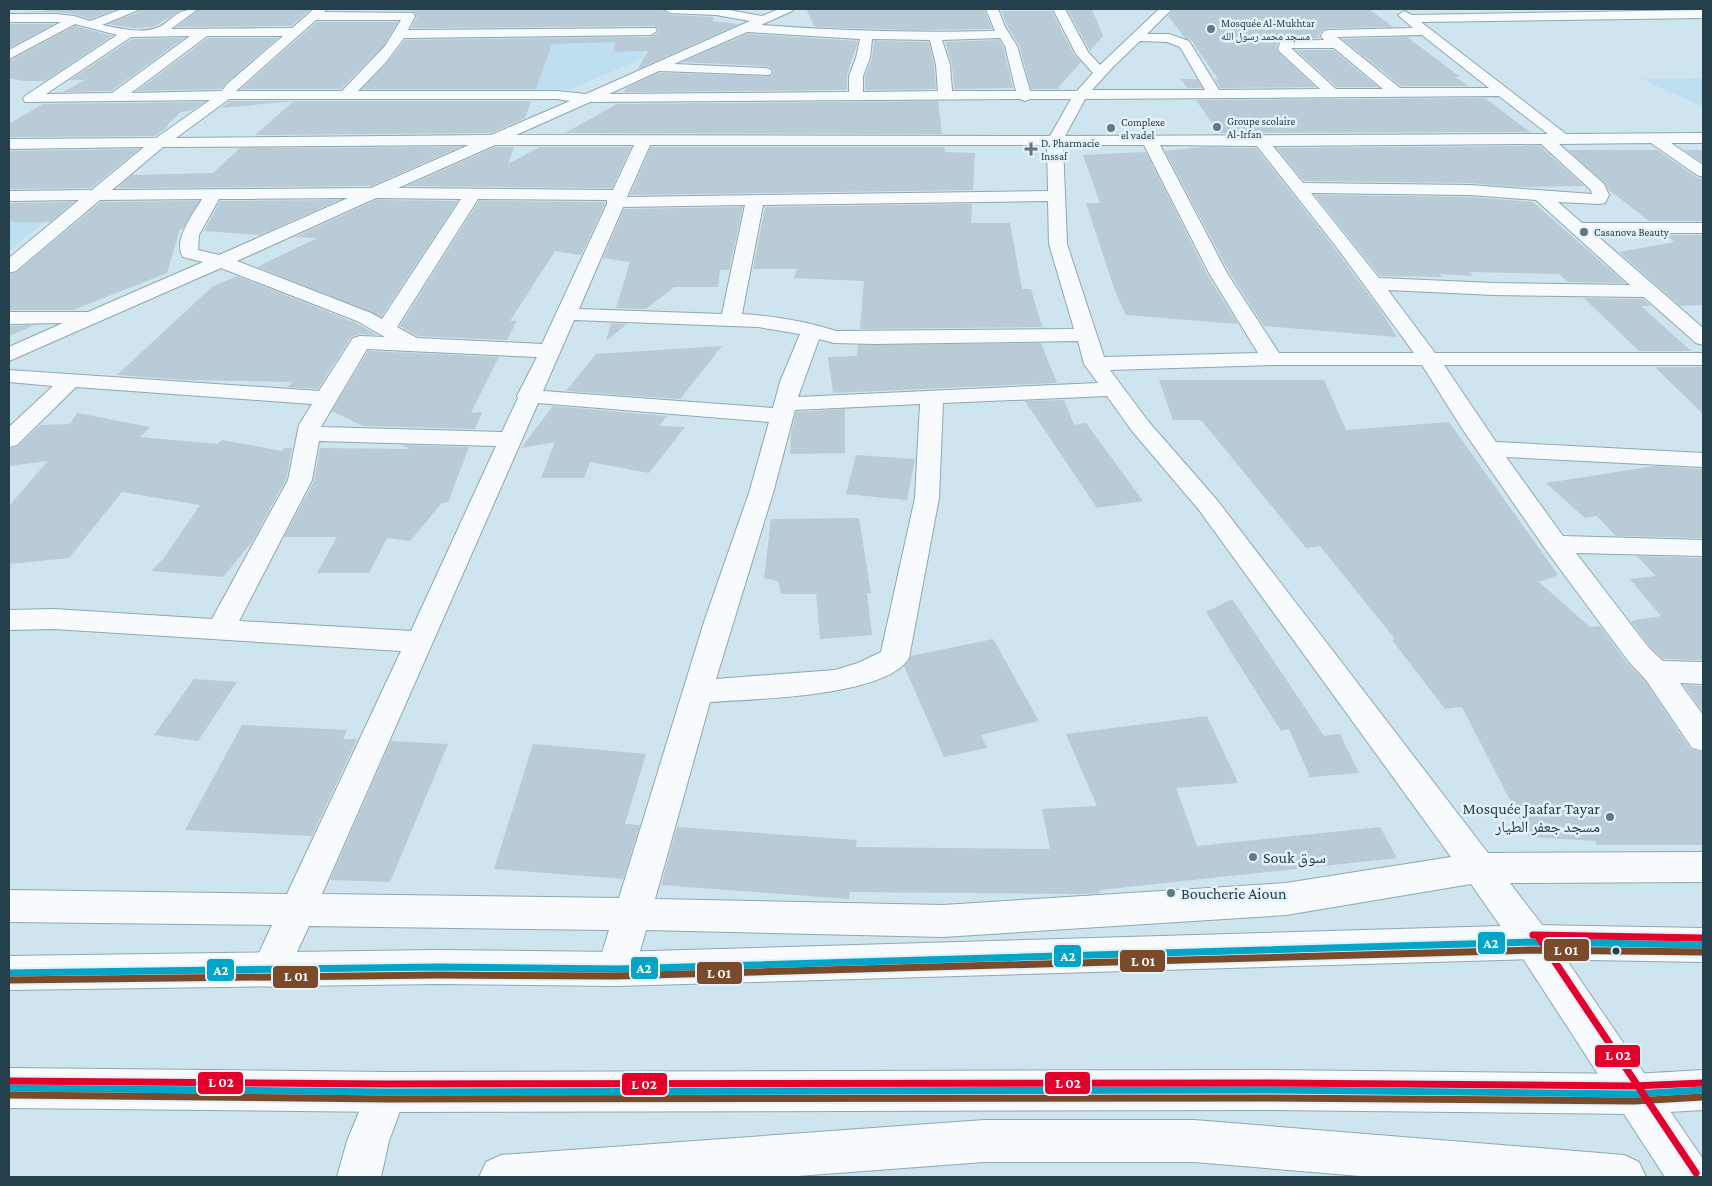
<svg xmlns="http://www.w3.org/2000/svg" width="1712" height="1186" font-family="'Crimson Pro','Noto Naskh Arabic',serif">
<style>
.built{fill:#bddff0}
.building{fill:#b8cbd7}
.lines{fill:none;stroke-linecap:round;stroke-linejoin:round}
.minor-casing{stroke:#90a7b2;stroke-width:2}
.highway-casing{stroke:#90a7b2;stroke-width:2}
.minor{fill:#f8fbfd;fill-rule:evenodd}
.highway{fill:#f8fbfd;fill-rule:evenodd}
.bus-1-casing{stroke:#e4f1f8;stroke-width:11}
.bus-2-casing{stroke:#e4f1f8;stroke-width:11}
.bus-3-casing{stroke:#e4f1f8;stroke-width:11}
.bus-1{stroke:#02a4c8;stroke-width:7}
.bus-2{stroke:#7a4b2a;stroke-width:7}
.bus-3{stroke:#e4002b;stroke-width:7}
.poi-dot{fill:#607986;stroke:#e4f1f8;stroke-width:2}
.bus-dot{fill:#24404d;stroke:#e4f1f8;stroke-width:2}
.labels{text-anchor:middle;dominant-baseline:central;stroke-width:5;stroke-linejoin:round;paint-order:stroke}
.far-poi-label{font-size:11px;fill:#24404d;stroke:#e4f1f8;text-anchor:start}
.near-poi-label{font-size:16px;fill:#24404d;stroke:#e4f1f8;text-anchor:start}
.line-badge{stroke:#e4f1f8;stroke-width:2}
.badge-label{font-size:14px;text-anchor:middle;font-weight:bold;fill:#fff}
</style>
<rect width="100%" height="100%" fill="#cee4ef"/>
<!-- built -->
<g class="built">
<polygon points="631,36 645,57 571,89 364,92 409,38"/>
<polygon points="1703,78 1703,107 1642,79"/>
<polygon points="9,206 64,206 9,251"/>
</g>
<!-- building -->
<g class="building">
<polygon points="47,9 117,9 90,19 74,14 56,12 18,12 45,11"/>
<polygon points="140,9 184,9 153,27 134,28 108,24 137,13"/>
<polygon points="200,9 274,10 311,9 291,26 177,27"/>
<polygon points="329,9 662,9 670,15 714,17 712,21 739,24 638,69 648,51 614,52 615,42 552,44 536,89 362,89 387,63 405,40 651,37 658,33 659,30 655,26 411,28 417,17 413,11"/>
<polygon points="806,9 984,9 992,29 907,30 815,27"/>
<polygon points="1174,9 1369,9 1393,27 1328,28 1322,30 1319,35 1320,38 1279,40 1276,47 1278,52 1315,87 1220,88 1215,79 1218,79 1191,40 1185,38 1168,16"/>
<polygon points="1068,10 1092,10 1103,36 1090,51"/>
<polygon points="1001,11 1052,11 1074,55 1081,62 1057,89 1031,89 1019,45 1007,26"/>
<polygon points="317,22 398,22 384,45 341,89 241,89"/>
<polygon points="9,24 54,24 9,48"/>
<polygon points="75,26 112,36 45,81 23,81 9,78 9,61"/>
<polygon points="747,34 858,41 847,75 847,90 624,92 626,88 659,73 772,76 774,71 770,67 765,66 682,62"/>
<polygon points="1407,37 1460,77 1455,77 1468,86 1401,86 1342,39"/>
<polygon points="184,38 111,91 63,92 85,80 70,80 132,39"/>
<polygon points="208,38 278,38 226,83 221,89 137,91"/>
<polygon points="999,40 1003,47 1013,88 954,89 952,65 945,42"/>
<polygon points="874,41 929,42 934,65 936,89 865,90 865,76 872,59"/>
<polygon points="1296,50 1333,50 1378,87 1337,87"/>
<polygon points="1181,79 1197,79 1202,88 1187,88"/>
<polygon points="1485,98 1530,132 1219,133 1196,100"/>
<polygon points="230,101 531,101 525,118 491,133 255,135 294,101 221,108"/>
<polygon points="938,101 942,134 565,133 617,104"/>
<polygon points="204,102 192,110 181,112 169,123 166,128 155,136 9,137 9,124 43,104"/>
<polygon points="1540,146 1584,186 1516,187 1470,183 1304,181 1277,148"/>
<polygon points="460,147 371,186 117,188 132,175 213,173 240,148"/>
<polygon points="495,147 514,147 508,164 540,147 631,147 612,188 407,186"/>
<polygon points="651,147 944,147 945,152 975,153 973,190 630,195"/>
<polygon points="1203,147 1256,148 1336,250 1382,313 1397,337 1264,326 1229,272 1165,151"/>
<polygon points="139,149 91,188 9,189 9,151"/>
<polygon points="1568,150 1657,150 1696,177 1703,179 1703,221 1649,221 1609,190 1605,183"/>
<polygon points="1684,150 1703,150 1703,163"/>
<polygon points="1146,152 1207,274 1238,324 1126,315 1115,291 1086,203 1100,203 1083,155"/>
<polygon points="1315,195 1470,197 1533,202 1625,283 1568,282 1559,274 1470,272 1473,276 1440,274 1442,277 1380,276"/>
<polygon points="339,200 261,235 204,231 220,201"/>
<polygon points="376,200 458,201 381,317 257,267 317,238 295,237"/>
<polygon points="199,201 183,229 180,229 167,273 73,310 9,310 9,275 17,272 101,202"/>
<polygon points="479,201 605,202 605,204 581,255 555,251 510,321 517,321 507,340 418,336 400,326"/>
<polygon points="74,202 50,222 9,222 9,203"/>
<polygon points="972,204 971,223 1010,223 1022,289 1031,289 1042,327 860,329 864,281 794,278 797,269 753,269 765,207"/>
<polygon points="743,207 729,270 720,270 718,287 674,287 646,309 616,308 630,262 603,258 624,209"/>
<polygon points="1666,235 1703,235 1703,305 1680,306 1619,252 1675,242"/>
<polygon points="237,276 356,323 377,335 360,334 351,337 318,389 287,387 293,382 186,380 117,375 212,287"/>
<polygon points="1584,298 1643,299 1651,306 1641,306 1691,351 1639,351"/>
<polygon points="611,323 627,324 606,341"/>
<polygon points="35,325 9,336 9,326"/>
<polygon points="1041,343 1057,383 833,393 828,357 857,356 858,345"/>
<polygon points="722,346 680,399 566,391 596,354"/>
<polygon points="368,351 499,357 471,413 482,412 475,429 363,426 332,411"/>
<polygon points="1655,367 1703,367 1703,414"/>
<polygon points="1159,380 1324,380 1346,430 1449,422 1558,575 1539,582 1590,627 1600,626 1627,663 1645,681 1690,749 1703,753 1703,845 1597,845 1595,841 1529,837 1462,707 1445,709 1392,640 1395,639 1320,546 1306,548 1201,420 1173,420"/>
<polygon points="1064,400 1074,425 1086,423 1143,501 1097,508 1025,401"/>
<polygon points="553,406 667,416 659,426 685,427 649,473 590,462 584,478 541,478 555,442 521,448"/>
<polygon points="845,409 845,453 790,454 791,432 796,412"/>
<polygon points="77,413 150,427 140,437 217,444 222,440 282,451 284,448 292,448 286,479 252,542 223,577 151,571 164,558 200,505 122,492 69,558 9,564 9,506 48,461 9,466 9,449 18,446 41,425 70,424"/>
<polygon points="402,445 469,447 448,502 442,503 410,541 387,538 369,573 317,573 337,537 284,537 314,481 320,448 410,449"/>
<polygon points="856,455 915,459 907,500 846,494"/>
<polygon points="1655,466 1703,469 1703,538 1616,536 1597,516 1585,518 1546,483"/>
<polygon points="859,518 871,593 867,593 872,635 820,639 816,594 781,594 778,581 764,578 771,519"/>
<polygon points="1637,556 1703,558 1703,660 1664,659 1650,647 1631,621 1661,616 1630,579 1656,576"/>
<polygon points="1232,599 1324,736 1340,734 1359,773 1310,777 1289,729 1281,731 1206,612"/>
<polygon points="993,639 1039,721 981,735 987,748 944,757 904,666 911,656"/>
<polygon points="194,679 237,682 198,741 154,735"/>
<polygon points="1684,685 1703,686 1703,712"/>
<polygon points="1207,716 1238,783 1176,788 1197,846 1380,827 1397,858 1099,890 1100,893 1079,894 850,892 849,899 661,885 677,827 857,840 856,847 1050,849 1042,809 1097,806 1066,734"/>
<polygon points="242,725 347,730 343,739 357,739 312,836 185,830"/>
<polygon points="391,741 448,744 390,882 330,880"/>
<polygon points="533,744 646,754 625,824 640,825 623,879 494,869"/>
</g>
<g class="lines">
<!-- minor casing -->
<g class="minor-casing">
<g id="minor">
<path d="M122,9h16l-2,2 -34,14c15,3 36,8 51,4 18,-4 19,-20 45,-20l-27,20 121,-1 22,-19h13l-3,3 89,1 2,3 -7,14 247,-2 2,3 -6,4 -247,3 -18,24 -28,29h199l29,3 164,-73 -34,-6 -46,-2 -6,-4h59l39,7 17,-7h15l-2,2 -31,14c78,6 156,8 234,6l-9,-22h12l7,18 12,19 13,45h47l16,-18 -17,-19 -23,-45h12l23,43 12,13 59,-56h13l-25,25h22l20,7 30,49 101,-1 -41,-38 -1,-3 3,-7 43,-1 -3,-4 3,-5 4,-1 85,-2 -15,-13 6,-4 8,4 291,-5v8l-282,4 145,112 137,-1v10h-32l32,22v12l-6,-2 -46,-32 -92,1 45,40 5,11 -4,8 -6,1 -41,-2 24,21h121v10h-109l109,95v17l-7,-2 -52,-46 -150,-2 -106,-5 47,63h268v12h-259l52,77 207,11v14l-197,-10 57,79 140,4v16l-127,-3 73,95 14,13 40,1v22l-23,-1 23,32v36l-11,-3 -46,-68 -17,-18 -83,-112 -83,-120 -41,-65h-150l-162,5 38,51 69,79 271,353 215,-1v30l-193,1 36,47 157,229v18h-38l-145,-223 -49,-70 -185,31 -343,22 -297,-7 -11,39 -6,12 -13,5 -13,-5 -6,-12 12,-39 -300,-4 -26,56 -13,5 -13,-5 -6,-12 21,-45 -263,-3v-32l278,4 114,-243 -347,-22 -45,1v-20l45,-1 158,10 76,-139 11,-55 13,-21 -236,-17 -59,58 -8,2v-20l44,-41 -44,-4v-12l310,21 34,-53 7,-2 25,1 -28,-16 -136,-53 -212,93v-14l54,-24 -54,1v-12h79l115,-50 -20,-5c-11,-16 11,-44 19,-58l-102,1 -84,71 -7,2v-15l70,-58 -70,1v-10l83,-1 52,-43 -135,2v-10l147,-1 54,-38 -185,2 -2,-3 2,-3 92,-61 -42,-11 -66,35v-9l52,-28h-52v-8h47l18,2 16,5zM316,20h85l-16,26 -43,45h-106zM747,32l113,7 -4,19 -7,18v16l-240,2 50,-23 111,4 2,-3 -2,-3 -5,-1 -91,-4zM1422,35l67,53h-89l-63,-51zM190,36l-78,57 -66,1 85,-57zM207,36h76l-56,48 -5,7 -91,2zM1000,38l5,8 11,45h-64l-2,-26 -8,-25zM872,39l58,1 6,25 2,26 -75,1v-16l7,-18zM1140,41l27,1 13,5 25,43h-113l21,-23zM1291,48h43l49,41h-47zM1499,96l49,38 -483,2 20,-37zM229,99h328l13,2 -79,34 -315,3zM1020,99l5,2 5,-2h41l-21,37 -534,-1 74,-33zM1541,144l50,46 1,4 -122,-9 -167,-2 -30,-37zM469,145l-98,43 -259,2 51,-43zM495,145h139l-21,45 -215,-2zM650,145h397l1,46 -421,6zM1063,145h81l65,128 49,80 -154,4 -37,-113zM1160,145l97,1 81,103 76,104h-135l-52,-80zM1311,193l159,2 66,5 94,85 -136,-2 -115,-5zM348,198l-129,57 -21,-5 1,-15 20,-36zM376,198l85,1 -79,120 -11,-6 -134,-52zM478,199l129,1v4l-65,140 -125,-6 -20,-11zM1048,201l1,43 25,85 -238,2c-30,-10 -63,-15 -94,-17l21,-109zM745,205l-23,109 -143,-5 44,-102zM574,320l184,7 42,7 -20,48 -7,26 -230,-17zM819,339l15,4 40,1 204,-3 6,23 14,19 -300,14zM367,349l170,8 -20,39 1,2 -16,34 -181,-5zM1107,396l25,35 67,79 252,347 -165,26 -343,22 -288,-6 55,-197c43,-3 176,-5 199,-44l30,-160 4,-95zM538,403l231,19 -20,71 -45,129 -85,276 -297,-4zM920,404l-5,94 -34,154 -23,11 -23,7 -119,9 57,-186 22,-83zM319,441l177,5 -85,185 -172,-10 73,-141z"/>
<polygon points="387,1072 401,1078 407,1092 389,1141 381,1177 337,1177 347,1141 373,1078"/>
<polygon points="984,1120 1194,1120 1624,1155 1639,1162 1646,1177 1372,1177 1194,1162 984,1162 784,1177 479,1177 486,1162 501,1155"/>
</g>
</g>
<!-- highway casing -->
<g class="highway-casing">
<g id="highway">
<polygon points="1533,925 1703,928 1703,962 1533,959 616,986 438,984 9,990 9,956 438,950 616,952"/>
<polygon points="9,1068 387,1072 1268,1070 1634,1074 1703,1070 1703,1110 1634,1114 1268,1110 387,1112 9,1108"/>
</g>
</g>
<!-- minor -->
<use href="#minor" class="minor"/>
<!-- highway -->
<use href="#highway" class="highway"/>
<!-- bus-1 casing -->
<g class="bus-1-casing">
<g id="bus-1">
<polyline points="9,973 438,967 616,969 1533,942 1703,945"/>
<polyline points="9,1088 387,1092 1268,1090 1634,1094 1703,1090"/>
</g>
</g>
<!-- bus-2 casing -->
<g class="bus-2-casing">
<g id="bus-2">
<polyline points="9,980 438,975 616,976 1533,950 1703,952"/>
<polyline points="9,1095 387,1099 1268,1098 1634,1101 1703,1097"/>
</g>
</g>
<!-- bus-3 casing -->
<g class="bus-3-casing">
<g id="bus-3">
<polyline points="1533,935 1703,938"/>
<polyline points="1539,938 1696,1173"/>
<polyline points="9,1081 387,1084 1268,1083 1634,1086 1703,1083"/>
</g>
</g>
<!-- bus-1 -->
<use href="#bus-1" class="bus-1"/>
<!-- bus-2 -->
<use href="#bus-2" class="bus-2"/>
<!-- bus-3 -->
<use href="#bus-3" class="bus-3"/>
</g>
<!-- markers -->
<g class="poi-dot">
<circle cx="1211" cy="29" r="5"/>
<circle cx="1217" cy="127" r="5"/>
<circle cx="1111" cy="128" r="5"/>
<path d="M1028.5 141.5h5v5h5v5h-5v5h-5v-5h-5v-5h5z"/>
<circle cx="1584" cy="232" r="5"/>
<circle cx="1610" cy="817" r="5"/>
<circle cx="1253" cy="857" r="5"/>
<circle cx="1171" cy="893" r="5"/>
</g>
<circle class="bus-dot" cx="1616" cy="951" r="4.5"/>
<g class="labels">
<!-- far-poi labels -->
<g class="far-poi-label">
<text x="1221" y="23">Mosquée Al-Mukhtar<tspan x="1221" dy="13">مسجد محمد رسول الله</tspan></text>
<text x="1227" y="121">Groupe scolaire<tspan x="1227" dy="13">Al-Irfan</tspan></text>
<text x="1121" y="122">Complexe<tspan x="1121" dy="13">el vadel</tspan></text>
<text x="1041" y="143">D. Pharmacie<tspan x="1041" dy="13">Inssaf</tspan></text>
<text x="1594" y="232">Casanova Beauty</text>
</g>
<!-- near-poi labels -->
<g class="near-poi-label">
<text x="1600" y="808" text-anchor="end">Mosquée Jaafar Tayar<tspan x="1600" dy="18">مسجد جعفر الطيار</tspan></text>
<text x="1263" y="857">Souk سوق</text>
<text x="1181" y="893">Boucherie Aioun</text>
</g>
</g>
<g class="line-badge">
<rect x="1477" y="931" width="29" height="24" rx="5" fill="#02a4c8"/>
<rect x="1543" y="938" width="47" height="24" rx="5" fill="#7a4b2a"/>
<rect x="1053" y="944" width="29" height="24" rx="5" fill="#02a4c8"/>
<rect x="1119" y="949" width="47" height="24" rx="5" fill="#7a4b2a"/>
<rect x="630" y="956" width="29" height="24" rx="5" fill="#02a4c8"/>
<rect x="206" y="958" width="29" height="24" rx="5" fill="#02a4c8"/>
<rect x="696" y="961" width="47" height="24" rx="5" fill="#7a4b2a"/>
<rect x="272" y="965" width="47" height="24" rx="5" fill="#7a4b2a"/>
<rect x="1594" y="1044" width="47" height="24" rx="5" fill="#e4002b"/>
<rect x="197" y="1071" width="47" height="24" rx="5" fill="#e4002b"/>
<rect x="1044" y="1071" width="47" height="24" rx="5" fill="#e4002b"/>
<rect x="621" y="1072" width="47" height="24" rx="5" fill="#e4002b"/>
</g>
<g class="badge-label">
<text x="1491" y="948">A2</text>
<text x="1566" y="955">L 01</text>
<text x="1068" y="961">A2</text>
<text x="1143" y="966">L 01</text>
<text x="644" y="973">A2</text>
<text x="221" y="975">A2</text>
<text x="719" y="978">L 01</text>
<text x="296" y="981">L 01</text>
<text x="1618" y="1060">L 02</text>
<text x="221" y="1087">L 02</text>
<text x="1068" y="1088">L 02</text>
<text x="644" y="1089">L 02</text>
</g>
<!-- border -->
<rect width="1712" height="1186" fill="none" stroke="#24404d" stroke-width="20"/>
</svg>
